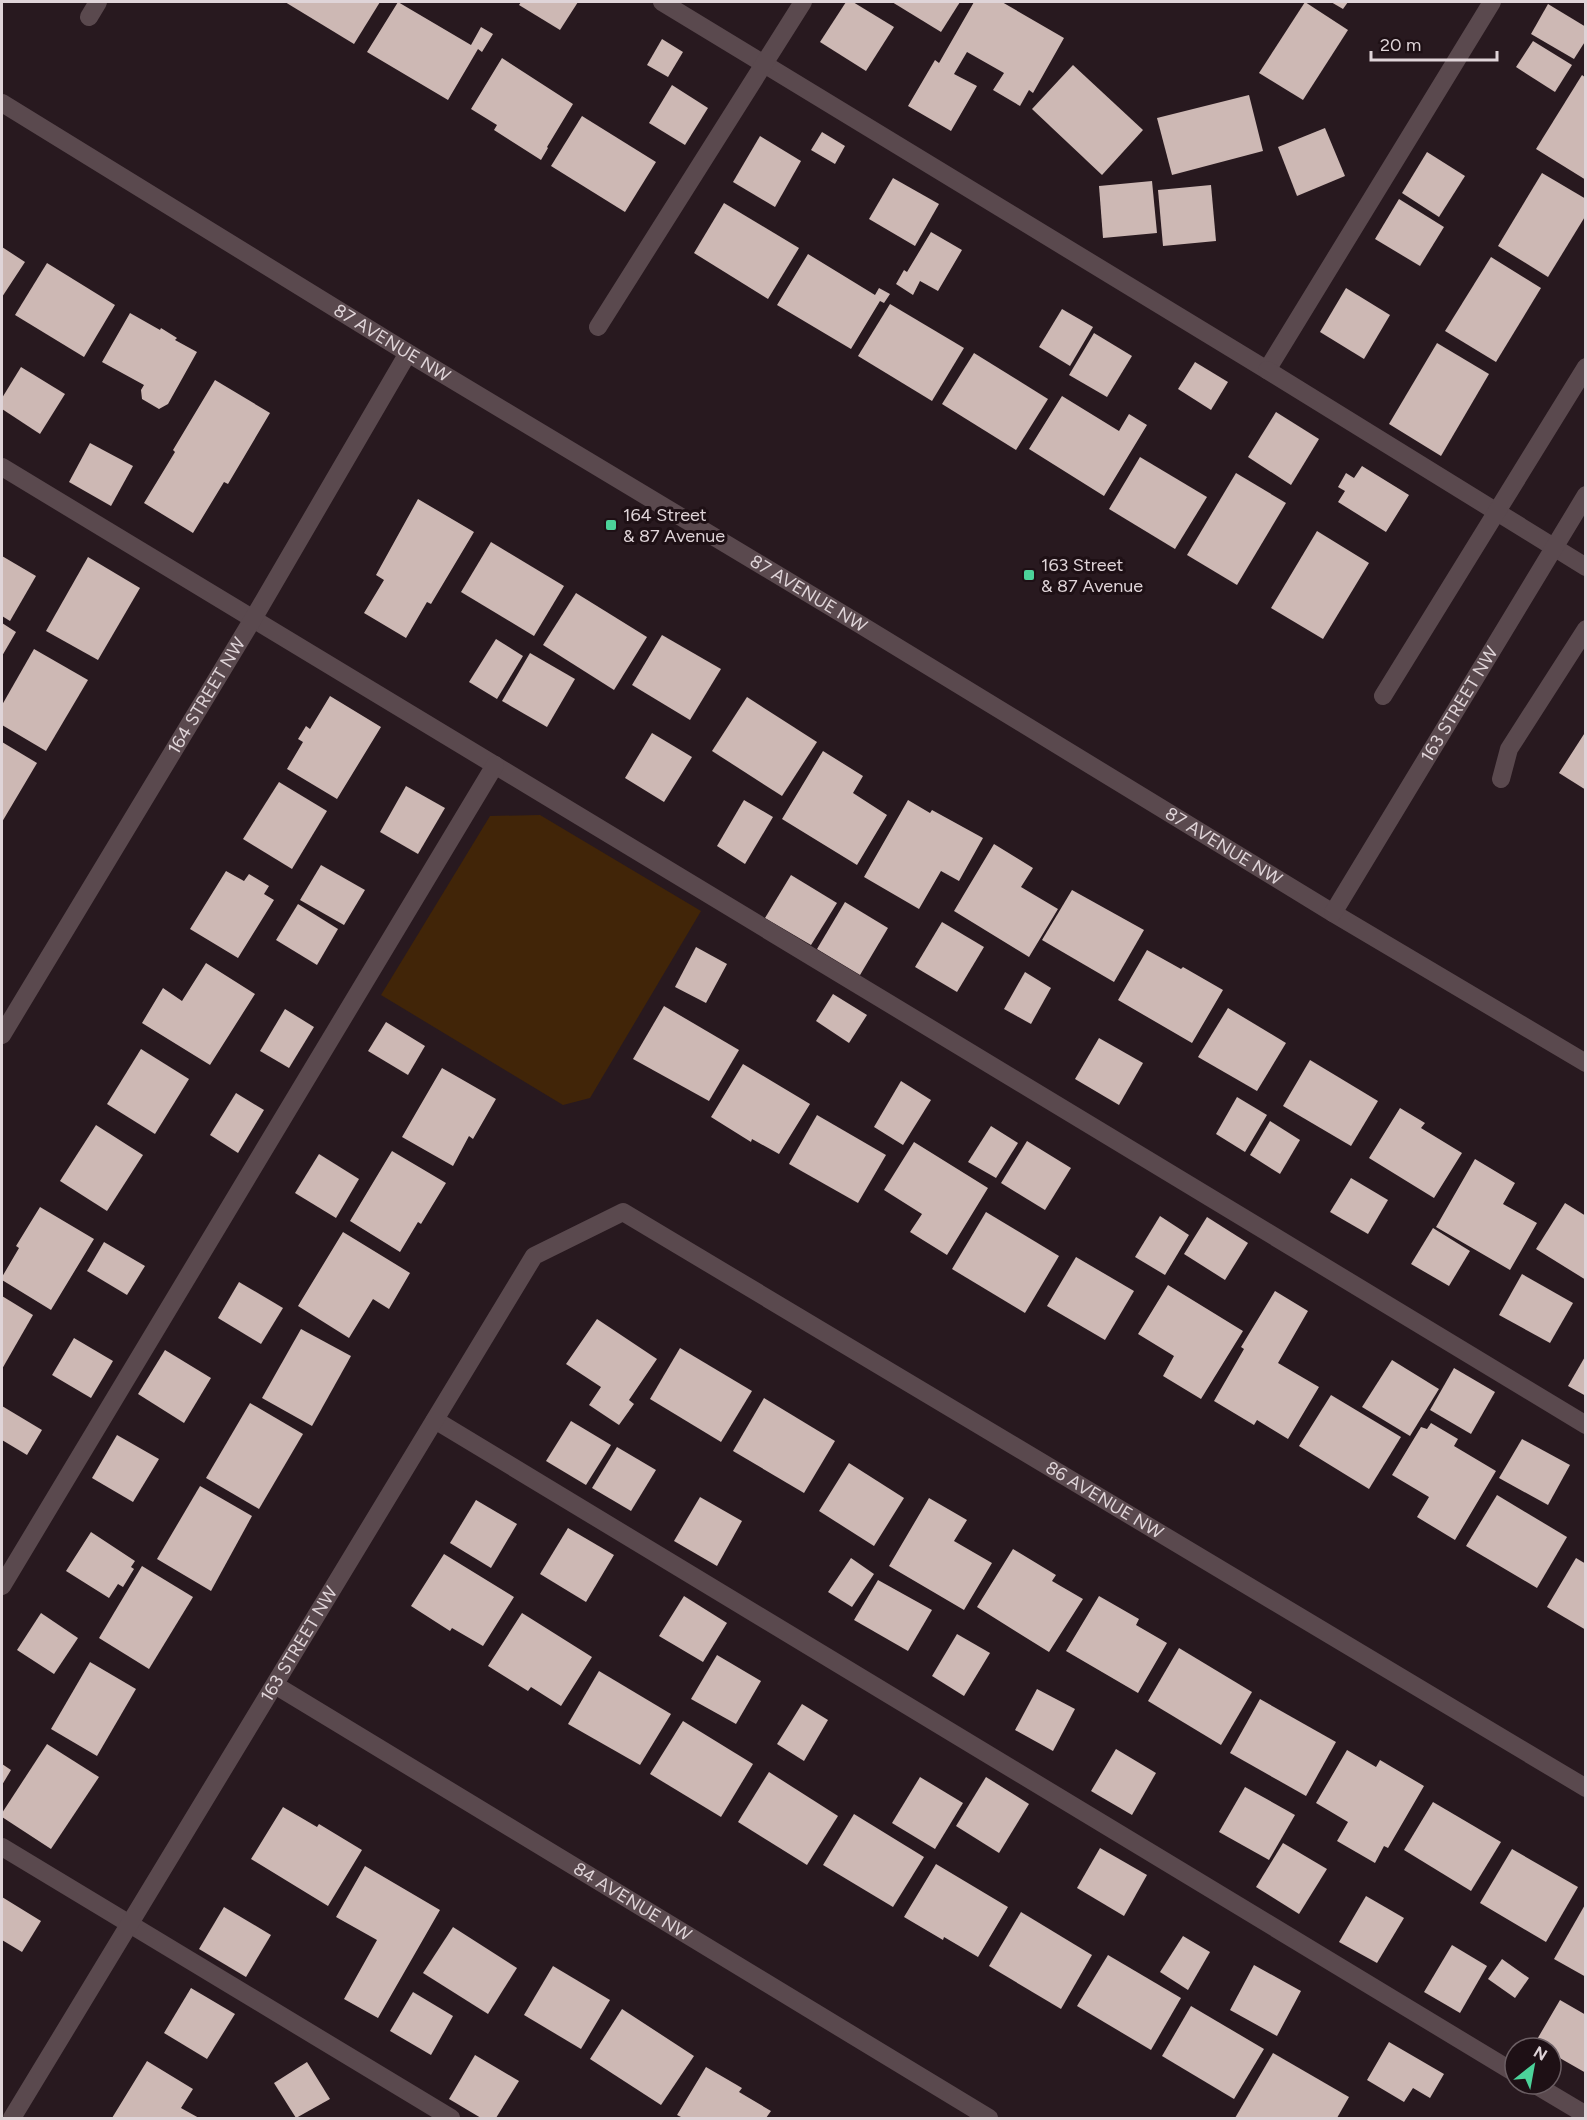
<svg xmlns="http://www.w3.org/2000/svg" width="1587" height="2120" font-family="Figtree,sans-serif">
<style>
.green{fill:#412508}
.building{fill:#cdb8b4}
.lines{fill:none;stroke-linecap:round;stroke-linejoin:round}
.lane{stroke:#5a494e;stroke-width:18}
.street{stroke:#5a494e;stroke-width:18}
.secondary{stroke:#5a494e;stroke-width:18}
.poi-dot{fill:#4cd39a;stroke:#1e1015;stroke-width:2}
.labels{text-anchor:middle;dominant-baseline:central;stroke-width:6;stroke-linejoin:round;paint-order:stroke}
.street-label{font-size:18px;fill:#dfd4d8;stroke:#1e1015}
.poi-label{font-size:18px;fill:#dfd4d8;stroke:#1e1015;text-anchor:start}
</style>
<rect width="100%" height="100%" fill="#28191f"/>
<!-- green -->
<polygon class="green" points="540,815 701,911 590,1098 563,1105 381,995 490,816"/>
<!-- building -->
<g class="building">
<polygon points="285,2 380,2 354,44"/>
<polygon points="398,2 471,45 481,27 493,34 482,52 478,49 448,100 367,52"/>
<polygon points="521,2 578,2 560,30 519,5"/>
<polygon points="846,2 853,2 894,27 866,71 820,42"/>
<polygon points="892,2 960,2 941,32"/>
<polygon points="974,2 1002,2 1064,38 1033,93 1029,90 1020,106 993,90 1004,73 967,52 954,74 977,86 951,131 908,106 935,60 939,63"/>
<polygon points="1305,2 1348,30 1303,100 1259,73"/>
<polygon points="1331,2 1348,2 1343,9"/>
<polygon points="1548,4 1586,27 1586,40 1574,59 1531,34"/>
<polygon points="662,39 683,52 668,77 647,65"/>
<polygon points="1533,41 1572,65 1555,92 1516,67"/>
<polygon points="502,58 573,104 547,147 548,148 541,160 494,130 497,125 471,109"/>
<polygon points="1073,65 1143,130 1102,175 1032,109"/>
<polygon points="1582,75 1586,78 1586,180 1536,149"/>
<polygon points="672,85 708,108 685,145 649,123"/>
<polygon points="1249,95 1263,151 1172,175 1157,118"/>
<polygon points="582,116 656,162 625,212 551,166"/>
<polygon points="1325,128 1345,176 1297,196 1278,147"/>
<polygon points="822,132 845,146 835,164 811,150"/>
<polygon points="760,136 801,161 775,207 733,182"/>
<polygon points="1427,152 1465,176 1439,217 1402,193"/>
<polygon points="1542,173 1586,199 1586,215 1548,277 1498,246"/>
<polygon points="893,178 939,204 915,246 869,219"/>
<polygon points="1152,181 1157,233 1103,238 1099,186"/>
<polygon points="1211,185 1216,241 1163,246 1158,190"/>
<polygon points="1399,199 1444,227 1420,266 1375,239"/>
<polygon points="724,203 799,248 768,299 694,253"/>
<polygon points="931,232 962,250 938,291 920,281 913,295 896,284 904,270 907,272"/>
<polygon points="2,247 25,262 2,297"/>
<polygon points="808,254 875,295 879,288 890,294 884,303 880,301 851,349 777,305"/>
<polygon points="1491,257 1541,288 1496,362 1445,331"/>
<polygon points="47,263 115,305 84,357 15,315"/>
<polygon points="1346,288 1390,315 1364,359 1320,332"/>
<polygon points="890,304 964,348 932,401 858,356"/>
<polygon points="1062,309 1093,327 1070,366 1039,347"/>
<polygon points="130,313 160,330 161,328 177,338 175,340 197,352 168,404 159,409 142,399 141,390 144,385 102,362"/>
<polygon points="1094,333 1132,356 1107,397 1069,375"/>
<polygon points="1437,343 1489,374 1441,456 1389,424"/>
<polygon points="974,353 1048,399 1016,450 942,404"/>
<polygon points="1195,362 1228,382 1211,410 1178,389"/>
<polygon points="21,367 65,394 40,434 2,409 2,398"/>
<polygon points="215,380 270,413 228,484 224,482 193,533 144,503 175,452 173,450"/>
<polygon points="1062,396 1119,431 1129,414 1147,425 1104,496 1029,449"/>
<polygon points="1276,412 1319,439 1291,485 1248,457"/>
<polygon points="90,443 133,466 111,506 69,482"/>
<polygon points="1140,457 1207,497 1175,549 1109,509"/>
<polygon points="1362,466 1409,495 1386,532 1338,502 1345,491 1338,487 1346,473 1354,478"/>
<polygon points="1236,473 1286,503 1237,585 1187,555"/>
<polygon points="418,499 474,532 431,604 427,602 406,638 364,613 384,580 376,575"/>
<polygon points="1317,531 1369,563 1323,639 1271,608"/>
<polygon points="491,542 564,586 534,636 461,592"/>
<polygon points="2,556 36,576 10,621 2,616"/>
<polygon points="88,557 140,588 98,660 46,631"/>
<polygon points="576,593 647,637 614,690 543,645"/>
<polygon points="2,623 16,632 2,656"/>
<polygon points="662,635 721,669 690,720 632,685"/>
<polygon points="496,639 523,656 497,699 469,682"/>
<polygon points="34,649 88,680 46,751 2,725 2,705"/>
<polygon points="530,653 575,679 547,727 502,701"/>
<polygon points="330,696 381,727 337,799 287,769 303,742 298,739 306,726 310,729"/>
<polygon points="747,697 817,742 782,796 712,751"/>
<polygon points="1586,731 1586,790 1559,773"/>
<polygon points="652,733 692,757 664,802 625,778"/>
<polygon points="2,742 37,763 2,822"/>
<polygon points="823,751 863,776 853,793 887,815 857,865 782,819"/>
<polygon points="279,782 327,811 292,869 243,839"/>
<polygon points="406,786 445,808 418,854 380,832"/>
<polygon points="744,800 773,817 745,864 717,846"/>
<polygon points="908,800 930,813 932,810 983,838 959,881 941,871 919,909 864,877"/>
<polygon points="994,844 1033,868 1021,887 1058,909 1029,957 954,911"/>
<polygon points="321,865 365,890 344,925 300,900"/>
<polygon points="226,871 244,881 249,874 269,886 264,894 274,900 238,958 190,929"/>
<polygon points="791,875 837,903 811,945 765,918"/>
<polygon points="1072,890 1144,930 1114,982 1042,940"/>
<polygon points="845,902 888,928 860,975 817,949"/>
<polygon points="298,904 338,929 317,965 276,940"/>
<polygon points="942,922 984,947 957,992 915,967"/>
<polygon points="696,947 727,964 706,1003 675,987"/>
<polygon points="1147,950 1181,969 1183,967 1223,990 1192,1043 1118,1000"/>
<polygon points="206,963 255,994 210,1065 142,1023 163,988 182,1001"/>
<polygon points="1025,972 1051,988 1031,1024 1004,1009"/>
<polygon points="833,994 867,1015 849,1043 816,1021"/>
<polygon points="664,1006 739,1050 709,1101 633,1059"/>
<polygon points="1228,1008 1286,1043 1257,1091 1198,1057"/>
<polygon points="285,1009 314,1027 289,1068 260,1051"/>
<polygon points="386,1022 425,1046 408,1075 368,1051"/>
<polygon points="1099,1038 1143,1063 1119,1105 1075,1079"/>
<polygon points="141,1049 189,1079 155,1134 107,1104"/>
<polygon points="1310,1060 1378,1101 1351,1146 1283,1106"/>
<polygon points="743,1064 810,1104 779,1154 752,1139 751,1142 711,1117"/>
<polygon points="442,1068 496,1099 473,1139 469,1136 453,1166 402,1137"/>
<polygon points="901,1081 931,1100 903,1145 874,1127"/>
<polygon points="236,1093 264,1110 238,1153 210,1135"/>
<polygon points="1237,1097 1267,1115 1245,1152 1216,1134"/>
<polygon points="1400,1108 1425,1123 1421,1128 1462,1153 1434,1198 1369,1158"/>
<polygon points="817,1115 886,1155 858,1203 789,1164"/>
<polygon points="1270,1121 1300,1140 1280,1174 1250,1155"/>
<polygon points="96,1125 143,1155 107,1211 60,1181"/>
<polygon points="991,1126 1018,1143 996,1178 968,1162"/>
<polygon points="1027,1141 1071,1168 1045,1210 1001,1183"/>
<polygon points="914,1142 988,1188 947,1255 910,1232 922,1214 884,1190"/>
<polygon points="392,1151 446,1183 421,1224 418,1222 400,1252 350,1221"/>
<polygon points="319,1154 359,1179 336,1218 295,1193"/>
<polygon points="1475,1159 1515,1183 1503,1204 1537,1223 1510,1270 1436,1227"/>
<polygon points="1351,1178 1388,1200 1368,1234 1330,1212"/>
<polygon points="1565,1203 1586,1216 1586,1280 1536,1249"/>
<polygon points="40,1207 94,1239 51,1310 2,1280 2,1277 19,1248 16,1246"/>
<polygon points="986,1212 1059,1256 1025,1313 952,1269"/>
<polygon points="1160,1216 1189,1235 1165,1275 1135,1257"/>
<polygon points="1207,1217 1248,1243 1225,1280 1184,1254"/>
<polygon points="1433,1228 1470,1251 1449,1286 1411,1264"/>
<polygon points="343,1232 410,1273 389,1309 373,1299 349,1338 298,1306"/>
<polygon points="104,1242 145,1266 127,1295 87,1271"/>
<polygon points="1076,1257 1134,1291 1105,1340 1047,1306"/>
<polygon points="1522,1274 1573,1303 1550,1343 1499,1315"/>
<polygon points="239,1282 283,1308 261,1344 218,1318"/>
<polygon points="1168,1285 1243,1331 1201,1399 1163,1376 1174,1356 1138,1334"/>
<polygon points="1275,1291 1308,1311 1278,1363 1319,1387 1288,1439 1257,1420 1254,1425 1214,1401 1244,1349 1241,1347"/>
<polygon points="2,1296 33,1315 2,1369"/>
<polygon points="597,1319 657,1359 629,1400 634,1404 619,1425 589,1405 601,1387 566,1364"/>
<polygon points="301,1329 351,1356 312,1426 262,1398"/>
<polygon points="74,1338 113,1361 91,1398 52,1375"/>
<polygon points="680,1348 752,1391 721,1442 650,1399"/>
<polygon points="165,1350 211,1378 184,1423 138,1394"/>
<polygon points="1586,1355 1586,1396 1568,1386"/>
<polygon points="1392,1360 1439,1389 1410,1436 1362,1407"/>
<polygon points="1454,1368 1495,1392 1471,1434 1430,1410"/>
<polygon points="1331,1395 1401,1437 1369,1489 1299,1446"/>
<polygon points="764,1398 835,1441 804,1493 733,1451"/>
<polygon points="250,1403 303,1434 259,1509 206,1478"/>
<polygon points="2,1406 42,1430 27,1455 2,1440"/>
<polygon points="571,1421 611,1445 586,1485 546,1461"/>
<polygon points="1431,1423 1458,1439 1454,1446 1496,1471 1455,1540 1417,1517 1429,1497 1392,1475 1421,1427 1427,1429"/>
<polygon points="117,1435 159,1459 133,1502 92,1478"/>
<polygon points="1522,1439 1570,1465 1548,1505 1499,1478"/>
<polygon points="617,1447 656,1470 631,1511 592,1488"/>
<polygon points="849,1463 904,1498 874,1546 819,1511"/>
<polygon points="200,1486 252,1516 211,1591 157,1559"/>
<polygon points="1497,1495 1567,1537 1537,1588 1466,1546"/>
<polygon points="700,1497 742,1521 717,1566 674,1541"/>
<polygon points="929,1498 967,1520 954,1541 992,1563 964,1610 889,1566"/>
<polygon points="476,1500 517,1524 491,1568 450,1543"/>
<polygon points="568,1528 614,1555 586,1602 540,1574"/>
<polygon points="91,1532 135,1561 131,1567 134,1569 123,1587 118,1584 109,1598 66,1571"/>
<polygon points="1013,1549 1056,1575 1052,1581 1083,1599 1049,1652 977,1607"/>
<polygon points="444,1554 514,1597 483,1646 452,1628 450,1631 411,1606"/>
<polygon points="851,1558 874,1574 852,1607 828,1592"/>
<polygon points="1576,1558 1586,1564 1586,1630 1547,1607"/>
<polygon points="142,1566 193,1597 149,1669 99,1638"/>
<polygon points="878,1580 932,1610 908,1651 854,1620"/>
<polygon points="684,1596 727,1623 703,1662 659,1636"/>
<polygon points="1099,1596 1139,1619 1136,1625 1167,1643 1138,1693 1066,1651"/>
<polygon points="41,1613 78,1638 54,1674 17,1650"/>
<polygon points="522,1613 592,1657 561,1706 531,1687 528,1691 488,1666"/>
<polygon points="957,1634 990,1653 964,1696 932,1676"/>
<polygon points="1179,1648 1252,1692 1221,1745 1148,1701"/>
<polygon points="717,1655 761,1681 736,1724 691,1699"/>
<polygon points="90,1662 136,1689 97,1756 51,1729"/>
<polygon points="599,1671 671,1714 640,1765 568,1724"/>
<polygon points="1037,1689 1075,1709 1053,1751 1015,1730"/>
<polygon points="1260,1699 1336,1742 1306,1796 1230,1753"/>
<polygon points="802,1704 828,1720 804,1761 777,1744"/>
<polygon points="683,1721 753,1764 721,1817 650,1774"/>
<polygon points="47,1744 99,1777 51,1849 2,1817 2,1813"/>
<polygon points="1116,1749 1156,1773 1132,1815 1091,1791"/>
<polygon points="1347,1750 1376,1767 1380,1760 1424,1786 1388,1848 1384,1846 1375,1863 1337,1841 1348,1822 1316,1803"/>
<polygon points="2,1764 11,1770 2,1785"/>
<polygon points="769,1772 838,1816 807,1865 738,1822"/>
<polygon points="920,1777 963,1803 935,1849 892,1823"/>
<polygon points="986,1777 1029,1804 999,1853 956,1826"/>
<polygon points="1245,1787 1295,1815 1269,1860 1219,1832"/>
<polygon points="1433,1802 1501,1842 1471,1891 1404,1850"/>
<polygon points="283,1807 317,1827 319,1824 362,1850 328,1906 251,1859"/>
<polygon points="854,1814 924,1857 893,1907 823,1865"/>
<polygon points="1283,1843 1327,1869 1299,1914 1256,1887"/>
<polygon points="1100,1848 1147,1875 1124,1916 1077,1888"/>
<polygon points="1512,1849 1578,1887 1546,1942 1480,1903"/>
<polygon points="936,1864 1008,1907 978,1957 944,1937 943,1940 904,1917"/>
<polygon points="365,1866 440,1910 378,2018 344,1999 377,1940 336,1917"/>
<polygon points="1366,1896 1404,1918 1377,1963 1339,1942"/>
<polygon points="2,1897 41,1921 22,1952 2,1940"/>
<polygon points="1586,1903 1586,1977 1554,1959"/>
<polygon points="224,1907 271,1935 246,1977 199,1949"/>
<polygon points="1021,1912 1092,1955 1061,2009 989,1966"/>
<polygon points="453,1927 517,1968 488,2014 423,1973"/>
<polygon points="1183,1936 1210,1952 1188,1990 1160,1972"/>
<polygon points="1452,1945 1487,1966 1460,2013 1424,1992"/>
<polygon points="1108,1955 1181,1998 1151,2050 1077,2006"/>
<polygon points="1502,1959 1529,1978 1515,1998 1488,1979"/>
<polygon points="1254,1965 1301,1991 1277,2036 1230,2010"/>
<polygon points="553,1966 610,2000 581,2049 524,2015"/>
<polygon points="191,1988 235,2014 207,2059 164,2033"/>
<polygon points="413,1992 453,2016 431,2055 390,2031"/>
<polygon points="1560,2000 1586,2015 1586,2073 1551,2053 1551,2048 1532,2048"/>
<polygon points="1191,2006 1264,2049 1234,2099 1162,2056"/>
<polygon points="622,2009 694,2056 661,2105 590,2059"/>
<polygon points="1389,2042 1444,2074 1430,2098 1413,2088 1404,2102 1367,2080"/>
<polygon points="1273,2053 1349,2097 1337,2118 1235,2118"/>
<polygon points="475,2055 519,2081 496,2118 481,2118 449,2099"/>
<polygon points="147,2061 193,2089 181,2108 199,2118 112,2118"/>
<polygon points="307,2062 330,2099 296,2118 274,2083"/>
<polygon points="706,2067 742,2088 739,2092 771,2111 766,2118 683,2118 677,2115"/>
</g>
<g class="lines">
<!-- lane -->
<g class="lane">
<polyline points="662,2 1267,370 1492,2"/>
<polyline points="89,17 98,2"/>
<polyline points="598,327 803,2"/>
<polyline points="1267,370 1586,567"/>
<polyline points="2,467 1586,1425"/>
<polyline points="435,1420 1515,2073"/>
<polyline points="2,1586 495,765"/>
<polyline points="2,1847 451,2118"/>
<polyline points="1534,2084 1586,2115"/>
</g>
<!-- street -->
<g class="street">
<polyline points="1383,696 1586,367"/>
<polyline points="1501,779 1509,749 1586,629"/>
<path id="s1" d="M275,1685l714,433"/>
<path id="s2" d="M12,2118l522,-862 89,-44 963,576"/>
</g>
<!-- secondary -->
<g class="secondary">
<path id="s3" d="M2,103l406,250 453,272 472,288 253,150"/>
<path id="s4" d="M1333,913l253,-418"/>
<path id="s5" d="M2,1035l251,-416 155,-266"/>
</g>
</g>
<!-- markers -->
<g class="poi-dot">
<rect x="605" y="519" width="12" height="12" rx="3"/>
<rect x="1023" y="569" width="12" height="12" rx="3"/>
</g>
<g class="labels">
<!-- street labels -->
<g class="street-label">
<text stroke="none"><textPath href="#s3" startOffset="458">87 AVENUE NW</textPath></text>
<text stroke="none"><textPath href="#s3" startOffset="944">87 AVENUE NW</textPath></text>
<text stroke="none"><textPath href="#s5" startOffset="396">164 STREET NW</textPath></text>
<text stroke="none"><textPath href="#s4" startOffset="244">163 STREET NW</textPath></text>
<text stroke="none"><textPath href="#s3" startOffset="1430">87 AVENUE NW</textPath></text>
<text stroke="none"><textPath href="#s2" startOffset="1668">86 AVENUE NW</textPath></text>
<text stroke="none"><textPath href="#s2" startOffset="554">163 STREET NW</textPath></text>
<text stroke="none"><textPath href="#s1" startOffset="418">84 AVENUE NW</textPath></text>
</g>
<!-- poi labels -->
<g class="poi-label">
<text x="623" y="515">164 Street<tspan x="623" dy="21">&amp; 87 Avenue</tspan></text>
<text x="1041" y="565">163 Street<tspan x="1041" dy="21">&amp; 87 Avenue</tspan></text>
</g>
</g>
<!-- border -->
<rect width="1587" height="2120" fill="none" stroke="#dfd4d8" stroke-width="6"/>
<!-- north arrow -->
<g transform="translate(1533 2066) rotate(31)"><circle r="28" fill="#1e1015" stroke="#6b5e63" stroke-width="1.5"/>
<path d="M0-4.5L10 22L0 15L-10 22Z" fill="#4cd39a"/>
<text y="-9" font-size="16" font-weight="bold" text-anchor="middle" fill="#dfd4d8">N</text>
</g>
<!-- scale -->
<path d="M1371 51v9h126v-9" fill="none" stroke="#dfd4d8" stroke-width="3"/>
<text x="1380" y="51" font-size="18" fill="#dfd4d8" stroke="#1e1015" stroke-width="4.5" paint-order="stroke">20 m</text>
</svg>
